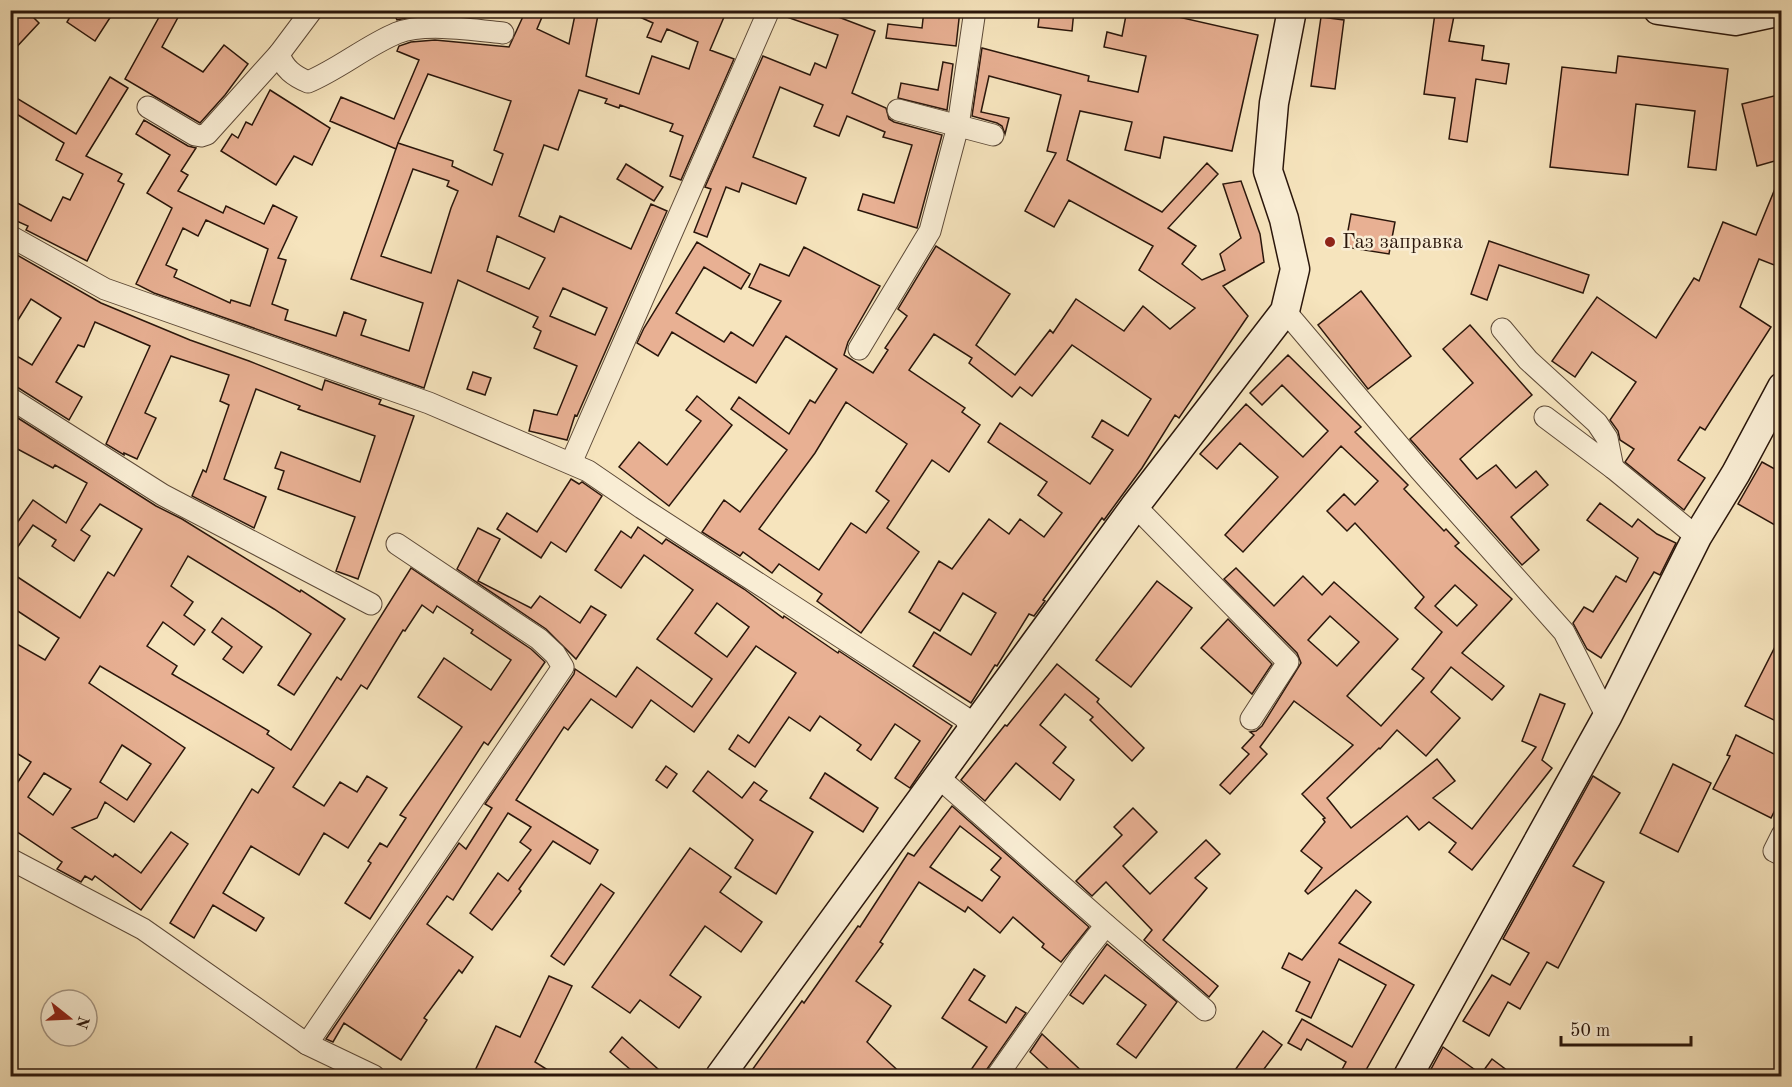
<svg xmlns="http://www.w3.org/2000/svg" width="1792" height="1087" font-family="'Old Standard TT',serif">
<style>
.building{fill:#e8b093;stroke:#2a160b;stroke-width:1.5;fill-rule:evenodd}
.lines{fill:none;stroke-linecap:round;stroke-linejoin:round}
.street-casing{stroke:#5d4a38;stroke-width:23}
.secondary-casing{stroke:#2a160b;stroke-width:31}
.street{stroke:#f9edd4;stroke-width:21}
.secondary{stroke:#f9edd4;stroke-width:28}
.poi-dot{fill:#8f2418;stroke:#f9edd4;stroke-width:2}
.labels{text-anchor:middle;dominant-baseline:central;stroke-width:5;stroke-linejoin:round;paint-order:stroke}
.poi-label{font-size:21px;fill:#2a160b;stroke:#f9edd4;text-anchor:start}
</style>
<rect width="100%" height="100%" fill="#f6e4bd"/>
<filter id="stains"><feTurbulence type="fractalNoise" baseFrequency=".00333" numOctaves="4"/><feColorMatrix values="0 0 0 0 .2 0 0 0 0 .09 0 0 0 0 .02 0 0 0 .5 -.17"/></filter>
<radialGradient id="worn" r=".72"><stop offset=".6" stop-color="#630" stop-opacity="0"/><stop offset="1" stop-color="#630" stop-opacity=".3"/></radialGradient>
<!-- building -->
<g class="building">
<polygon points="10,10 26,10 39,23 10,54"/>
<polygon points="74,10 115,10 95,41 67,22"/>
<polygon points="163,10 182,10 162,47 203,72 224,45 248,64 225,95 200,123 125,79"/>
<polygon points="392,10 479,10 469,16 421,15 397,20"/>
<path d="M526,10h19l-8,19 32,15 7,-34h23l-13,66 53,18 13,-38 37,13 9,-27 -31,-13 -6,13 -14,-5 6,-14 -29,-13h103l-17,40 24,9 -53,121 -11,-4 13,-40 -13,-5 3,-7 -53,-19 -1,3 -14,-5 2,-4 -28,-9 -21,60 -14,-5 -25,71 35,16 6,-16 71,33 20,-45 16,7 -90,205 -2,-1 -8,25 -38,-9 5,-21 23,5 20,-49 -43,-18 7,-17 -8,-4 5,-10 -80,-37 -34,108 -270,-95 -18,-9 36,-76 -25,-15 23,-38 -34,-21 8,-14 44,26 8,2 -15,23 7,4 -10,16 45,22 3,-7 38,18 9,-19 24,12 -19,41 8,2 -14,44 16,6 -3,10 51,16 8,-24 22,8 -5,15 48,16 14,-48 -72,-24 47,-136 -2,6 -66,-28 11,-24 53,22 25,-59 -22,-9 2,-5 12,-4 24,-2 74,7zM428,74l83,27 -17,49 9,4 -11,31 -40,-19 1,-5 -55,-18zM413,169l36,12 -2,5 11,5 -7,17 -20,65 -50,-17zM206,220l62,29 -18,57 -19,-6 -1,3 -56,-26 3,-7 -11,-5 17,-37 15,8zM497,236l48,22 -16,31 -42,-18zM563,288l44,20 -12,27 -45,-19z"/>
<polygon points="781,10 820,10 875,31 852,93 886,108 889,119 894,122 942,135 917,228 858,210 863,194 894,203 912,145 883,137 885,132 847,116 839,136 814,126 823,105 780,87 753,157 806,178 796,204 742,183 739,192 726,187 707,237 694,232 711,189 705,187 763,56 810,75 815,63 826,68 838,35 781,15"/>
<polygon points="924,10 960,10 956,46 886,38 888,24 922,28"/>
<polygon points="1040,10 1074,10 1072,31 1038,27"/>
<path d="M1127,10h39l-1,4 93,21 -26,116 -68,-14 -4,21 -35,-8 7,-28 -52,-11 -13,49 95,52 45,-49 11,11 -50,54 28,18 -14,18 20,16 23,-10 -5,-16 21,-16 -18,-54 18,-3 19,53 4,28 -41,24 25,30 -69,102 -4,-3 -33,53 -38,52 -2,-2 -59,82 2,1 -11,15 -5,-2 -32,52 -2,-1 -24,38 -58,-37 21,-34 37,23 25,-42 -33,-20 -23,38 -31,-19 30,-51 13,8 37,-50 20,15 11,-15 24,18 18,-24 -24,-18 9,-13 -59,-40 12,-19 90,61 23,-34 -21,-13 10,-17 26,16 23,-37 -79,-54 -40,51 -12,-9 -8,10 -43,-34 3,-5 -38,-24 -25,36 56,38 -3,4 18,13 -31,47 -17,-12 -45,68 32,24 -58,81 -44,-32 5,-7 -43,-30 -7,9 -29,-21 -3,4 -38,-24 22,-32 16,12 47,-62 -56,-41 8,-12 50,37 21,-34 5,3 22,-34 -51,-33 -30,47 -84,-51 -14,24 -21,-13 7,-15 53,-86 53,32 -9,15 -37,-22 -28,46 48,29 7,-10 22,14 28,-45 -32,-14 11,-23 29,12 15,-29 76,39 -32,56 -4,13 29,18 15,-23 -3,-2 22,-32 -9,-7 38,-63 74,48 -34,51 39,30 35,-45 3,3 23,-34 48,32 19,-25 27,23 25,-21 -56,-38 14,-24 -84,-46 -15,27 -29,-16 31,-58 -9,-2 14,-56 -72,-19 -8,36 28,6 -4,16 -3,-8 -5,-3 -25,-7 10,-68 107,28 -1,5 50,11 8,-36 -42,-9 3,-15 15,4zM846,402l61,42 -31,47 13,10 -23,32 -15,-10 -32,47 -60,-41 56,-76z"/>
<polygon points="1435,13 1454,16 1449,41 1484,46 1482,60 1509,64 1506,84 1476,79 1467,142 1449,139 1455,98 1424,94"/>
<polygon points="1321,17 1344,20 1335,89 1311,86"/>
<polygon points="1618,56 1728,69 1716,170 1688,167 1695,111 1636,104 1628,175 1550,167 1562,67 1616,73"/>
<polygon points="943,62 953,64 947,110 898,98 901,83 938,90"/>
<polygon points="110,77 128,88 86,156 122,174 118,181 124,184 87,261 26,230 28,226 10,218 10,199 51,221 63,197 70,200 83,174 56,160 64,143 10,110 10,94 76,134"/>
<polygon points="270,90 330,128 312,165 294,156 276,185 221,151 232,134 238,138 246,122 252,125"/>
<polygon points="1782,94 1782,159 1757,166 1742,104"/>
<polygon points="626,164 663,187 654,201 617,179"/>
<polygon points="1781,174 1782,268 1759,259 1740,307 1771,327 1705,430 1700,427 1678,460 1705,478 1684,510 1625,462 1634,449 1620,440 1618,431 1610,420 1636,382 1592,352 1575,377 1552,361 1597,297 1656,338 1694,278 1699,281 1723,222 1756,235"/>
<polygon points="1351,214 1395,222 1389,254 1345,247"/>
<polygon points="1489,241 1589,275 1583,293 1499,265 1487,300 1471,294"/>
<polygon points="10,251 101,303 190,340 249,361 322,390 325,380 381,400 379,404 414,416 358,579 336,571 355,517 278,489 284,471 275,468 281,452 360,482 375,436 298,409 300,406 256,389 224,479 266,497 254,528 192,496 203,470 206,472 229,405 220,401 229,375 171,356 145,413 156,418 137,459 124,453 124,455 106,444 150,346 95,322 84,347 78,345 56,382 82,397 69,420 17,387 10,385 10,352 32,365 61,318 31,299 10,333 10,291 17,280 10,276"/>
<polygon points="1361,291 1411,356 1368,389 1318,325"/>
<polygon points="1470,325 1532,395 1460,459 1477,479 1496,465 1516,488 1536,471 1548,485 1511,517 1539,550 1522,565 1410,439 1473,383 1443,349"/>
<path d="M1288,355l73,72 -6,5 53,53 -4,4 40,42 2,-2 13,14 -4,3 57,53 -50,54 42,33 -12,14 -41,-33 -20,25 29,26 -34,38 -29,-26 -17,19 -1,-1 -52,50 24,30 86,-69 18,22 -22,17 39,31 64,-82 -14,-6 18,-47 25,10 -23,56 10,8 -80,102 -23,-18 7,-9 -27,-21 -10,8 -12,-14 -99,78 -3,-3 17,-23 -21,-17 24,-29 -2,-3 2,-1 -23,-24 51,-49 -59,-44 -34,46 7,7 -37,40 -10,-9 29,-31 -7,-6 12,-13 -4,-3 6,-1 6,-5 39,-63 -4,-10 -73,-74 12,-11 38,38 29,-30 19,19 12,-13 64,57 -51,57 34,30 43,-48 -12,-9 30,-37 -27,-24 9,-11 -69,-74 -8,8 -20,-20 17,-17 11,11 23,-24 -37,-35 -98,106 -18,-17 53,-58 -38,-34 -23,26 -17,-15 46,-50 57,53 25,-26 -46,-46 -20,20 -12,-12zM1455,585l22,20 -20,21 -22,-20zM1330,616l29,26 -22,24 -29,-26z"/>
<polygon points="473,372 491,378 485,395 467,389"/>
<polygon points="697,396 732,425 669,506 619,467 639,442 667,465 701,421 686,410"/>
<path d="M10,413l146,93 26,13 118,73 1,-2 44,29 -51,76 -16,-10 33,-51 -37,-25 -86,-53 -17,30 22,16 -9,13 21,15 -11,15 -31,-23 -16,24 30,20 -5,8 97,57 -2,3 24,16 46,-73 4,3 70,-112 120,81 14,13 -57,83 -4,-3 -114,177 -25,-16 26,-40 -3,-2 12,-18 7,4 19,-29 -6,-3 62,-88 -44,-30 26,-39 47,32 20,-30 -40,-27 2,-3 -36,-24 -4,7 -11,-8 -17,26 -2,-1 -36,59 -6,-4 -68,102 31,19 16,-24 17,10 10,-16 20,12 -39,60 -24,-15 -25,42 -48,-29 -28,47 41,25 -8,13 -43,-26 -19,33 -24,-15 82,-134 6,4 16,-25 -174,-102 -11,17 96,65 -51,74 -29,-20 -8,16 -25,10 41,29 2,-3 26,19 30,-41 17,12 -47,66 -46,-34 -3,4 -7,-4 -4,6 -24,-13 5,-7 -52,-35v-33l21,-32 -21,-13v-109l35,20 14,-22 -49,-32v-34l70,46 28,-46 6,4 28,-47 -42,-25 -19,26 9,6 -16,25 -22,-15 4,-6 -23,-15 -23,33v-25l23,-33 33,23 21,-40 -32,-18 -2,3 -43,-23zM122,745l29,19 -24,36 -27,-18zM44,773l27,16 -18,26 -25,-18z"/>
<polygon points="1762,462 1782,473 1782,529 1738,504"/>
<polygon points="571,479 579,484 582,482 602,496 566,552 551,542 541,558 497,529 507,513 537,532"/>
<polygon points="1600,503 1632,527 1638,519 1657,534 1676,543 1660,575 1654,572 1601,658 1587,649 1573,623 1584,607 1593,612 1616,576 1626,582 1638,558 1587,520"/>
<path d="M638,527l24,17 4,-5 78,50 39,29 1,-2 54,37 1,-2 113,75 -42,62 -15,-10 25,-37 -25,-17 -24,36 -14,-10 4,-5 -41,-29 -10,15 -21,-14 -34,50 -26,-18 9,-14 11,8 47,-70 -40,-27 -62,86 -43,-32 -19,28 -41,-29 -23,31 -4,-3 -48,73 82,50 -8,14 -37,-23 -34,48 2,2 -29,39 -22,-17 28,-40 10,8 23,-31 -11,-8 11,-15 -23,-14 -55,87 -6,-4 -20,28 46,33 -11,16 -3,-3 -35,48 3,2 -26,40 -57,-37 -11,19 -7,-3 133,-196 7,6 26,-41 -7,-4 89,-130 1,-5 41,28 21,-30 55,40 20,-28 -55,-40 36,-49 -49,-35 -23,33 -26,-18 26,-39 10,7zM717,603l32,24 -22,30 -32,-24z"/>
<polygon points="478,528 500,539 478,581 531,608 540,596 580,623 591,606 606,615 576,659 546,629 457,569"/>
<polygon points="1157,581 1192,608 1131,687 1096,660"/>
<polygon points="222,618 262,647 243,673 223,659 232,647 212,632"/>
<polygon points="1228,619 1272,664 1252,694 1201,648"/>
<polygon points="1782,633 1782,724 1745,706"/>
<polygon points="1057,664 1099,699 1097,702 1144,748 1132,761 1090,720 1093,717 1065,694 1040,725 1066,747 1053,763 1074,780 1060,800 1016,763 985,801 961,780 1005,725 1007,726"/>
<polygon points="1736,735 1782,758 1782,796 1771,818 1713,789 1730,756 1727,755"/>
<polygon points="1673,764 1711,783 1678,852 1640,833"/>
<polygon points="666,766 677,774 667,788 656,780"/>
<polygon points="708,771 742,798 754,782 767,791 760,800 813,832 776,894 735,868 753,840 693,791"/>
<polygon points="825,773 878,808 863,832 810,798"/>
<polygon points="1593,776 1620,793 1573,866 1604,882 1558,968 1547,962 1520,1009 1508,1002 1489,1036 1463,1021 1492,975 1510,985 1529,953 1503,939"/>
<path d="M952,806l137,121 -28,35 -19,-15 2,-3 -31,-27 -13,16 -32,-26 -3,5 -46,-30 -39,60 3,2 -27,37 35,25 -24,36 38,35h-158l55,-76 2,2 54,-77 2,1 48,-74 6,3zM960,826l41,32 -10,12 9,7 -18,24 -52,-34z"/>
<polygon points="1133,808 1157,832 1123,866 1150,894 1206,840 1220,854 1195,878 1207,888 1163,940 1218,986 1209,997 1144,940 1152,930 1106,882 1092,896 1076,881 1122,835 1114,827"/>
<polygon points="690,848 731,877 720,892 762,922 741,952 705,926 670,975 701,997 679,1028 640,1000 630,1013 592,987"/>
<polygon points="601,884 614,893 564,965 551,956"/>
<polygon points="1356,890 1371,902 1339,943 1414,985 1362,1077 1338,1077 1346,1062 1307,1039 1301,1050 1288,1043 1302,1019 1352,1047 1386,985 1339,959 1311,1018 1296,1011 1310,982 1282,968 1289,953 1302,960"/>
<polygon points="1107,944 1177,1002 1136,1058 1117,1044 1146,1005 1105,975 1083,1004 1070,995"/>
<polygon points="974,969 985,976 969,1000 1006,1023 1016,1007 1026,1013 987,1069 985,1077 966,1077 987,1047 942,1018"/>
<polygon points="549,976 572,986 535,1062 559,1077 472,1077 496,1026 520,1037"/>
<polygon points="1263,1031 1282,1045 1258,1077 1230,1077"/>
<polygon points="1042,1034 1088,1077 1057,1077 1030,1052"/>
<polygon points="622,1037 667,1077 639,1077 610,1052"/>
<polygon points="1443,1047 1481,1074 1492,1059 1516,1077 1437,1077 1430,1071"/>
</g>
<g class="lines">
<!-- street casing -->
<g class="street-casing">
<g id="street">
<path d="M279,54c5,15 15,22 29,28 31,-13 58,-36 89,-49 27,-11 78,-3 106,0"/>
<polyline points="148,107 195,135 201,136 207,134 279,54 312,10"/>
<polyline points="898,110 993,135"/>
<polyline points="10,236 105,289 429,403 588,471 642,508 964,717 972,730"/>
<polyline points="1285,311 1419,469 1564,632 1607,717"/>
<polyline points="1502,329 1528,360 1597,423 1607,438 1613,468"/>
<polyline points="859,349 930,231 958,126 975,10"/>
<polyline points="10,398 163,495 371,604"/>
<polyline points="1545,417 1613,468 1697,537"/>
<polyline points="571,463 769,10"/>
<polyline points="1135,506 1288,662 1251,719"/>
<polyline points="937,776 1106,925 1205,1010"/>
<polyline points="1782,835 1774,851 1782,855"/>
<polyline points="10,859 143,929 307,1044 374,1076"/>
<polyline points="307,1044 563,667 555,654 539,639 397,544"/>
<polyline points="997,1076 1080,958 1106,925"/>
</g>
</g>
<!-- secondary casing -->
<g class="secondary-casing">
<g id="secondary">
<polyline points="1658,10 1735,21 1782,11"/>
<polyline points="720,1076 1135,506 1285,311 1295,269 1284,219 1268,171 1274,103 1292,10"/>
<polyline points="1408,1076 1607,717 1697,537 1736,473 1782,387"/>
</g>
</g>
<!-- street -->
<use href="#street" class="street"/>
<!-- secondary -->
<use href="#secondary" class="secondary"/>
</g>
<!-- markers -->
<circle class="poi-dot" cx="1330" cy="242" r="6"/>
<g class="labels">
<!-- poi labels -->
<g class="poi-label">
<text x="1342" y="242">Газ заправка</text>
</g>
</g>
<!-- margin -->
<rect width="1792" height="1087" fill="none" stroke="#f6e4bd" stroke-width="36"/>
<rect x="12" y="12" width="1768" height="1063" fill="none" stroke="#2a160b" stroke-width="3"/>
<rect x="18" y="18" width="1756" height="1051" fill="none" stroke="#2a160b" stroke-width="1.5"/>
<!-- north arrow -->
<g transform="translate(69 1018) rotate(108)"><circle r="28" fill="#f9edd4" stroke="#a69784" stroke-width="1.5"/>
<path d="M0-4.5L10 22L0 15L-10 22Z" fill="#8f2418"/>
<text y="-9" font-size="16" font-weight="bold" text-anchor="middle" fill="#2a160b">N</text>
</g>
<!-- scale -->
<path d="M1561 1036v9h130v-9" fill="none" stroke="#2a160b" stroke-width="3"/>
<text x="1570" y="1036" font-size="18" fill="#2a160b" stroke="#f9edd4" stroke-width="4.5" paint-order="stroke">50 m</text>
<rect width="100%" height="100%" filter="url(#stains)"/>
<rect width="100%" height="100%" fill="url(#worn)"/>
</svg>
